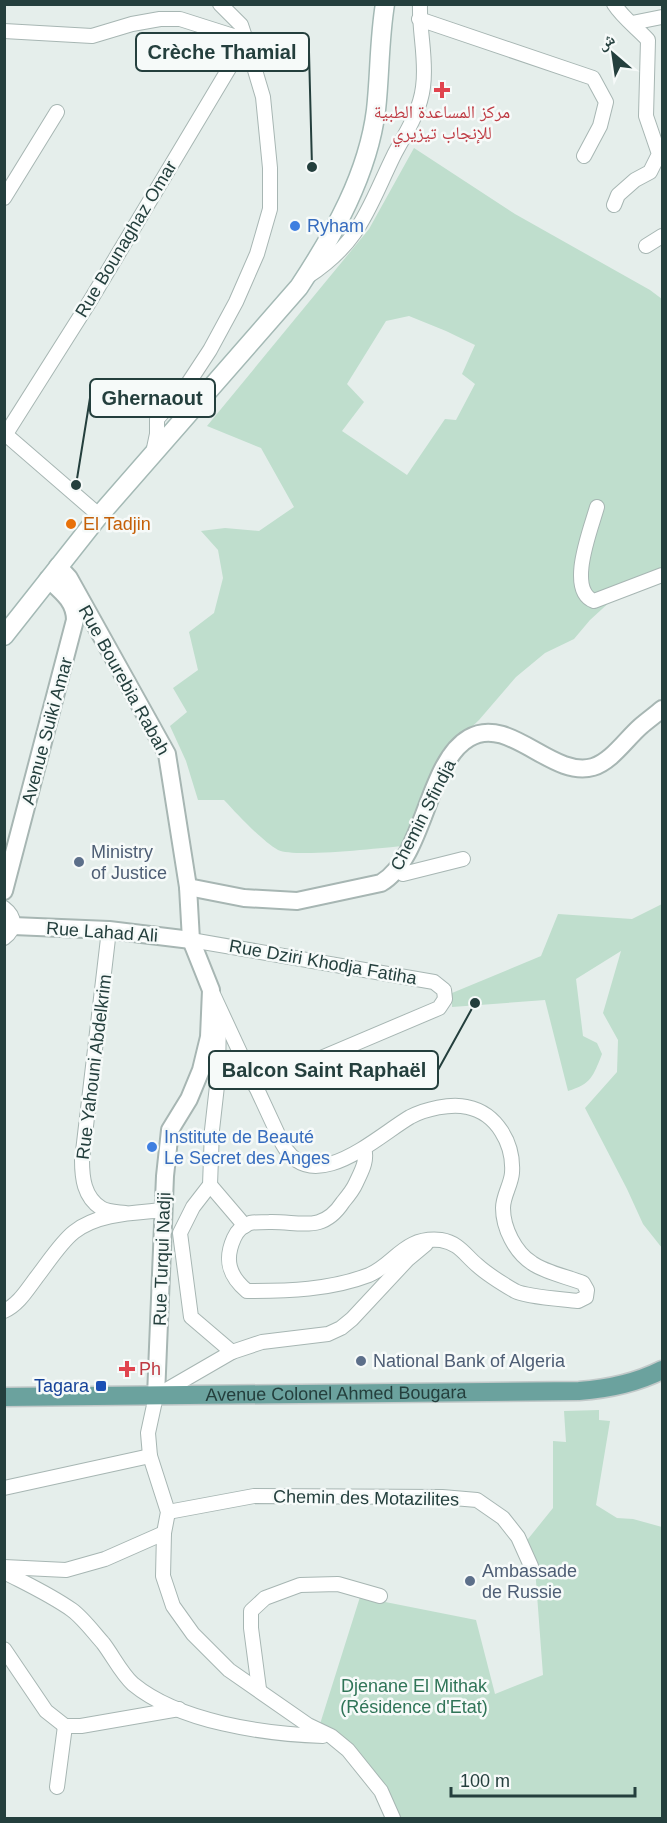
<svg xmlns="http://www.w3.org/2000/svg" width="667" height="1823" font-family="Arial,'Noto Naskh Arabic',sans-serif">
<style>
.green{fill:#bfdecd;fill-rule:evenodd}
.lines{fill:none;stroke-linecap:round;stroke-linejoin:round}
.minor-casing{stroke:#a7b6b3;stroke-width:16}
.tertiary-casing{stroke:#a7b6b3;stroke-width:20}
.secondary-casing{stroke:#a4b9b5;stroke-width:21}
.primary-casing{stroke:#c2c9c9;stroke-width:21}
.minor{stroke:#fff;stroke-width:14}
.tertiary{stroke:#fff;stroke-width:16}
.secondary{stroke:#fff;stroke-width:18}
.primary{stroke:#6ba29e;stroke-width:18}
.health-dot{fill:#e0444e;stroke:#f6faf9;stroke-width:2}
.shop-dot{fill:#3f7fe0;stroke:#f6faf9;stroke-width:2}
.food-dot{fill:#e8710a;stroke:#f6faf9;stroke-width:2}
.service-dot{fill:#5c6f8a;stroke:#f6faf9;stroke-width:2}
.transit-dot{fill:#1a4fb4;stroke:#f6faf9;stroke-width:2}
.labels{text-anchor:middle;dominant-baseline:central;stroke-width:5;stroke-linejoin:round;paint-order:stroke}
.health-label{font-size:18px;fill:#be3a42;stroke:#f6faf9}
.shop-label{font-size:18px;fill:#366cbe;stroke:#f6faf9;text-anchor:start}
.street-label{font-size:18px;fill:#243f3d;stroke:#f6faf9}
.food-label{font-size:18px;fill:#c56008;stroke:#f6faf9;text-anchor:start}
.service-label{font-size:18px;fill:#4e5e75;stroke:#f6faf9;text-anchor:start}
.transit-label{font-size:18px;fill:#164399;stroke:#f6faf9;text-anchor:end}
.park-label{font-size:18px;fill:#307558;stroke:#f6faf9}
.leader{fill:none;stroke:#243f3d;stroke-width:2}
.callout-dot{fill:#243f3d;stroke:#f6faf9;stroke-width:2}
.callout{fill:#f6faf9;stroke:#243f3d;stroke-width:2}
.callout-label{font-size:20px;text-anchor:middle;font-weight:bold;fill:#243f3d}
</style>
<rect width="100%" height="100%" fill="#e5eeeb"/>
<!-- green -->
<g class="green">
<path d="M414,148l101,66 135,76 12,9v270l-49,30 -23,21 -16,19 -29,14 -29,24 -37,43 -26,25 -50,101c-23,2 -108,12 -125,4 -16,-9 -41,-36 -54,-50h-26l-12,-39 -16,-35 17,-14 -14,-24 25,-18 -9,-38 25,-19 9,-35 -5,-28 -17,-19 24,-3 34,3 35,-24 -33,-59 -54,-22 162,-197zM409,316l37,15 29,14 -13,29 13,10 -19,36 -11,-1 -38,56 -65,-44 22,-29 -17,-18 39,-63z"/>
<path d="M662,904v344l-19,-24 -16,-35 -42,-81 32,-36 1,-32 -15,-27 18,-62 -45,28 7,57 14,7 5,11c-9,23 -11,30 -34,37l-23,-91 -93,7v-14l89,-37 17,-42 74,5z"/>
<polygon points="599,1410 599,1420 610,1421 596,1505 617,1518 633,1519 662,1527 662,1818 396,1818 368,1765 343,1736 320,1724 360,1597 476,1620 495,1694 543,1675 535,1568 524,1544 553,1508 553,1441 566,1442 564,1411"/>
</g>
<g class="lines">
<!-- minor casing -->
<g class="minor-casing">
<g id="minor">
<polyline points="419,19 593,78 606,102 600,126 584,156"/>
<polyline points="632,23 662,17"/>
<polyline points="4,31 92,36 132,24 160,19 180,19 246,40 263,97 270,168 270,209 257,254 236,302 210,350 187,385 157,419 157,434 153,453"/>
<polyline points="4,198 57,112"/>
<path d="M614,205l4,-10 17,-15 15,-8 9,-18 -13,-38 2,-76c-11,-12 -25,-22 -34,-36"/>
<polyline points="646,246 662,236"/>
<path d="M307,277c54,-35 61,-69 87,-122 11,-21 26,-43 29,-68 4,-27 -4,-55 -3,-83"/>
<polyline points="4,433 93,510 98,517"/>
<polyline points="4,437 90,301 246,40 241,25 220,4"/>
<path d="M597,507c-6,22 -31,83 -3,94l68,-26"/>
<polyline points="397,870 403,874 463,859"/>
<path d="M4,908c12,9 12,21 0,30"/>
<path d="M109,930l-27,230c0,18 2,37 19,48 6,4 17,4 24,5"/>
<polyline points="191,940 434,982 444,990 445,999 439,1008 255,1086"/>
<path d="M212,992l70,151c30,56 94,-6 128,-26 15,-8 41,-14 57,-10 30,6 47,37 45,66 -1,12 -9,23 -9,35 0,20 12,44 29,55 12,9 36,14 51,20l4,7 -1,7 -8,4c-15,-2 -52,-4 -63,-10 -12,-7 -27,-16 -38,-26 -12,-10 -18,-22 -36,-25 -37,-4 -46,24 -72,35 -39,15 -81,16 -122,16 -18,-15 -23,-31 -13,-53 3,-7 8,-12 16,-15 6,-1 13,-1 19,-1 31,-1 53,12 74,-20 5,-6 10,-12 13,-19 5,-11 12,-22 8,-35"/>
<polyline points="219,1014 218,1077 212,1130 210,1185 193,1207 180,1233 191,1317 232,1352"/>
<polyline points="210,1185 245,1226"/>
<path d="M4,1311c14,-6 23,-21 32,-33 11,-14 25,-36 38,-46 24,-19 61,-19 90,-22"/>
<polyline points="4,1488 150,1456"/>
<polyline points="168,1512 254,1496 442,1497 477,1500 503,1518 518,1537 531,1566"/>
<polyline points="4,1567 66,1570 105,1559 164,1533"/>
<path d="M4,1572c23,12 47,23 68,38 11,8 22,23 31,33 10,13 18,30 30,41 46,38 131,50 190,52"/>
<polyline points="4,1649 46,1711 65,1726 81,1726 179,1709"/>
<polyline points="259,1689 251,1628 251,1611 265,1598 300,1585 338,1584 380,1596"/>
<polyline points="57,1787 65,1726"/>
<polyline points="393,1818 381,1791 348,1750 331,1736 308,1725 229,1670 193,1634 173,1606 163,1576 164,1533 168,1512 150,1456 148,1433 156,1396 232,1352 262,1342 328,1334 341,1328 352,1319 408,1259 426,1244"/>
</g>
</g>
<!-- tertiary casing -->
<g class="tertiary-casing">
<g id="tertiary">
<polyline points="58,566 69,578 167,754 188,887 191,940 211,990 209,1037 201,1070 189,1099 170,1130 165,1176 156,1396"/>
<path d="M188,887l56,11 53,3 84,-18c44,-26 46,-121 88,-145 40,-24 83,41 124,29 19,-6 33,-28 48,-41 7,-6 14,-11 21,-17"/>
<path d="M4,891l71,-271c0,-19 -14,-29 -27,-41"/>
<polyline points="13,926 109,930 191,940"/>
</g>
</g>
<!-- secondary casing -->
<g class="secondary-casing">
<path id="secondary" d="M4,636l94,-119 201,-230c35,-53 69,-113 77,-177 4,-35 3,-70 9,-106"/>
</g>
<!-- primary casing -->
<g class="primary-casing">
<g id="primary">
<path id="s1" d="M4,1397l575,-6c28,-2 59,-9 83,-21"/>
</g>
</g>
<!-- minor -->
<use href="#minor" class="minor"/>
<!-- tertiary -->
<use href="#tertiary" class="tertiary"/>
<!-- secondary -->
<use href="#secondary" class="secondary"/>
<!-- primary -->
<use href="#primary" class="primary"/>
</g>
<!-- markers -->
<g class="health-dot">
<path d="M439 81h6v6h6v6h-6v6h-6v-6h-6v-6h6z"/>
<path d="M124 1360h6v6h6v6h-6v6h-6v-6h-6v-6h6z"/>
</g>
<g class="shop-dot">
<circle cx="295" cy="226" r="6"/>
<circle cx="152" cy="1147" r="6"/>
</g>
<circle class="food-dot" cx="71" cy="524" r="6"/>
<g class="service-dot">
<circle cx="79" cy="862" r="6"/>
<circle cx="361" cy="1361" r="6"/>
<circle cx="470" cy="1581" r="6"/>
</g>
<rect class="transit-dot" x="95" y="1380" width="12" height="12" rx="3"/>
<g class="labels">
<!-- health labels -->
<g class="health-label">
<text x="442" y="112">مركز المساعدة الطبية<tspan x="442" dy="21">للإنجاب تيزيري</tspan></text>
<text x="139" y="1369" text-anchor="start">Ph</text>
</g>
<!-- shop labels -->
<g class="shop-label">
<text x="307" y="226">Ryham</text>
<text x="164" y="1137">Institute de Beauté<tspan x="164" dy="21">Le Secret des Anges</tspan></text>
</g>
<!-- street labels -->
<g class="street-label">
<text transform="translate(126 239) rotate(-59)">Rue Bounaghaz Omar</text>
<text transform="translate(124 680) rotate(61)">Rue Bourebia Rabah</text>
<text transform="translate(47 731) rotate(-75)">Avenue Suiki Amar</text>
<text transform="translate(423 815) rotate(-63)">Chemin Sfindja</text>
<text transform="translate(102 932) rotate(4)">Rue Lahad Ali</text>
<text transform="translate(323 962) rotate(10)">Rue Dziri Khodja Fatiha</text>
<text transform="translate(94 1067) rotate(-83)">Rue Yahouni Abdelkrim</text>
<text transform="translate(162 1259) rotate(-88)">Rue Turqui Nadji</text>
<text stroke="none"><textPath href="#s1" startOffset="332">Avenue Colonel Ahmed Bougara</textPath></text>
<text transform="translate(366 1498) rotate(1)">Chemin des Motazilites</text>
</g>
<!-- food labels -->
<g class="food-label">
<text x="83" y="524">El Tadjin</text>
</g>
<!-- service labels -->
<g class="service-label">
<text x="91" y="852">Ministry<tspan x="91" dy="21">of Justice</tspan></text>
<text x="373" y="1361">National Bank of Algeria</text>
<text x="482" y="1571">Ambassade<tspan x="482" dy="21">de Russie</tspan></text>
</g>
<!-- transit labels -->
<g class="transit-label">
<text x="89" y="1386">Tagara</text>
</g>
<!-- park labels -->
<g class="park-label">
<text x="414" y="1686">Djenane El Mithak<tspan x="414" dy="21">(Résidence d'Etat)</tspan></text>
</g>
</g>
<!-- callouts -->
<path class="leader" d="M312 167L309 52M76 485L90 398M475 1003L438 1070"/>
<g class="callout-dot">
<circle cx="312" cy="167" r="6"/>
<circle cx="76" cy="485" r="6"/>
<circle cx="475" cy="1003" r="6"/>
</g>
<g class="callout">
<rect x="136" y="33" width="173" height="38" rx="6"/>
<rect x="90" y="379" width="125" height="38" rx="6"/>
<rect x="209" y="1051" width="229" height="38" rx="6"/>
</g>
<g class="callout-label">
<text x="222" y="59">Crèche Thamial</text>
<text x="152" y="405">Ghernaout</text>
<text x="324" y="1077">Balcon Saint Raphaël</text>
</g>
<!-- border -->
<rect width="667" height="1823" fill="none" stroke="#243f3d" stroke-width="12"/>
<!-- north arrow -->
<g transform="translate(613 54) rotate(331)" stroke="#f6faf9" stroke-width="4.5" paint-order="stroke">
<path d="M0-4.5L10 22L0 15L-10 22Z" fill="#243f3d"/>
<text y="-9" font-size="16" font-weight="bold" text-anchor="middle" fill="#243f3d">ش</text>
</g>
<!-- scale -->
<path d="M451 1787v9h184v-9" fill="none" stroke="#243f3d" stroke-width="3"/>
<text x="460" y="1787" font-size="18" fill="#243f3d" stroke="#f6faf9" stroke-width="4.5" paint-order="stroke">100 m</text>
</svg>
